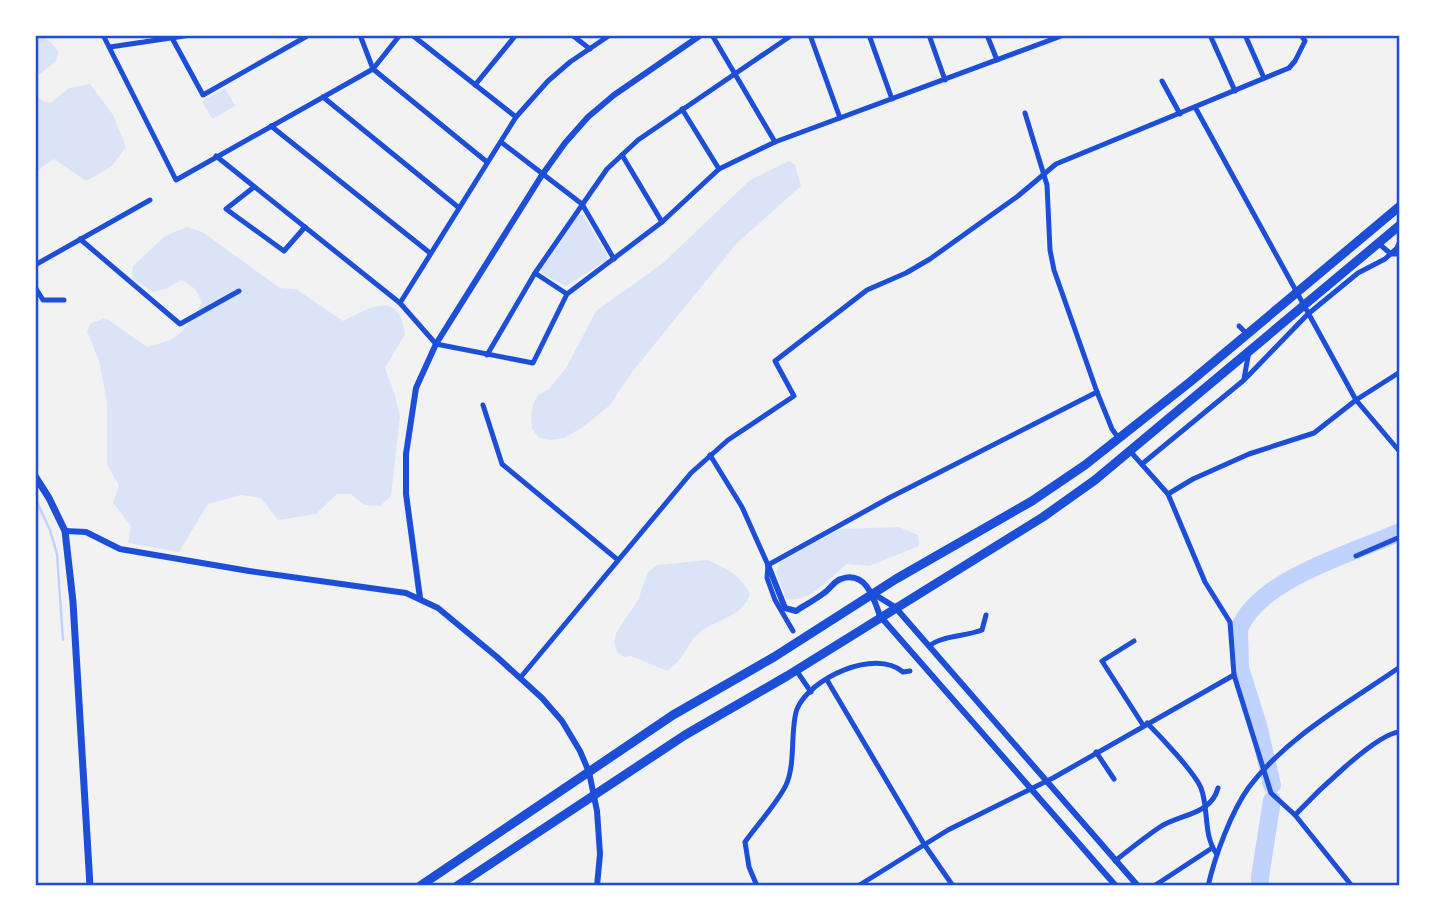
<svg xmlns="http://www.w3.org/2000/svg" width="1435" height="921" font-family="Mulish,sans-serif">
<style>
.green{fill:#dbe4f7}
.lines{fill:none;stroke-linecap:round;stroke-linejoin:round}
.stream{stroke:#bfd3fe;stroke-width:2.5}
.river{stroke:#bfd3fe;stroke-width:18}
.minor{stroke:#1d4ed8;stroke-width:5}
.tertiary{stroke:#1d4ed8;stroke-width:6}
.secondary{stroke:#1d4ed8;stroke-width:7}
.trunk{stroke:#1d4ed8;stroke-width:9}
.neatline{fill:none;stroke:#1d4ed8;stroke-width:2.5}
</style>
<rect width="100%" height="100%" fill="#f2f2f2"/>
<!-- green -->
<g class="green">
<path d="M35,35c11,0 18,9 24,18l-3,8 -21,17z"/>
<polygon points="90,84 113,115 126,147 111,167 86,181 54,159 35,172 35,94 43,101 51,103 69,88"/>
<polygon points="225,88 235,106 212,119 202,101"/>
<polygon points="789,161 795,165 801,186 737,243 632,372 610,405 583,427 564,438 551,440 539,438 532,429 531,416 533,404 538,395 549,389 566,368 596,311 663,263 750,180"/>
<polygon points="578,214 583,215 608,256 607,260 566,286 542,274 541,269"/>
<path d="M187,227l17,6 76,55 16,1 47,32c27,-13 55,-33 62,13l-20,34 9,24 6,24 -9,80 -11,10 -16,-1 -13,-11h-14l-21,20 -38,6 -17,-22 -20,-3 -33,9 -29,48 -51,-9 3,-17 -18,-23 6,-17 -12,-22v-60l-7,-40 -13,-33 4,-8 15,-5 41,29c34,-8 38,-16 55,-45l-7,-13 -13,-9 -16,9 -13,3 -21,-14 1,-12 32,-30z"/>
<path d="M899,527l19,8 1,11 -50,20 -22,-2c-18,14 -37,39 -61,35l-10,-27 4,-10 60,-33z"/>
<path d="M707,560c19,8 33,14 43,34 -8,24 -33,24 -51,39 -10,8 -12,18 -20,27 -3,4 -8,8 -12,11l-36,-15 -7,1 -7,-5 -3,-10 2,-9 22,-33 10,-28 9,-7z"/>
</g>
<g class="lines">
<!-- stream -->
<polyline class="stream" points="35,498 50,530 57,554 63,640"/>
<!-- river -->
<g class="river">
<path d="M1272,785l-14,-60 -18,-57 -1,-39c21,-51 114,-76 161,-97"/>
<polyline points="1260,886 1260,877 1272,800"/>
</g>
<!-- minor -->
<g class="minor">
<polyline points="103,35 176,180 373,69 400,35"/>
<polyline points="360,35 373,69 487,162"/>
<polyline points="412,35 516,117"/>
<polyline points="572,35 590,49"/>
<polyline points="712,35 775,142"/>
<polyline points="810,35 840,118"/>
<polyline points="869,35 892,99"/>
<polyline points="929,35 945,80"/>
<polyline points="987,35 997,60"/>
<polyline points="1210,35 1235,91"/>
<polyline points="1245,35 1264,78"/>
<polyline points="172,38 203,95 309,35"/>
<polyline points="110,47 191,35"/>
<polyline points="1162,81 1180,114"/>
<polyline points="475,85 516,35"/>
<polyline points="323,97 458,207"/>
<polyline points="1195,107 1356,400 1400,452"/>
<polyline points="682,109 719,169"/>
<polyline points="1025,113 1047,185 1050,250 1054,270 1097,392 1112,429 1119,439"/>
<polyline points="271,126 430,253"/>
<polyline points="501,142 582,204 614,259"/>
<polyline points="622,155 662,222"/>
<polyline points="216,156 400,303 436,344 533,363 567,294 662,222 719,169 775,142 1064,35"/>
<polyline points="254,187 226,209 284,251 305,227"/>
<polyline points="80,239 180,324 239,291"/>
<polyline points="1378,243 1391,254 1400,254"/>
<polyline points="35,265 150,200"/>
<polyline points="535,273 567,294"/>
<polyline points="35,287 43,300 64,300"/>
<polyline points="400,303 516,117 548,81 570,62 610,35"/>
<polyline points="1239,326 1247,334"/>
<polyline points="487,355 535,273 607,169 638,140 792,35"/>
<polyline points="1244,379 1249,351"/>
<polyline points="483,405 502,464 618,560"/>
<polyline points="1130,451 1168,494 1205,582 1230,622 1234,675 1271,793 1295,815 1352,886"/>
<polyline points="710,455 742,507 768,565 767,578 775,600 793,631"/>
<polyline points="1142,464 1244,380 1308,314 1358,273 1385,259 1397,248 1400,241"/>
<polyline points="1168,494 1193,479 1249,454 1314,433 1356,400 1400,372"/>
<polyline points="1356,556 1400,537"/>
<polyline points="768,565 889,498 1097,392"/>
<polyline points="1134,641 1102,661 1143,725"/>
<path d="M929,646c14,-11 35,-9 53,-16l4,-15"/>
<polyline points="796,670 811,692"/>
<polyline points="520,678 691,473 728,440 794,396 775,361 867,290 906,273 930,259 1018,196 1056,164 1289,68 1295,61 1305,41 1301,35"/>
<polyline points="827,680 924,844 953,886"/>
<path d="M1147,723c13,13 48,50 54,65 8,21 2,46 15,65"/>
<polyline points="1096,752 1114,779"/>
<path d="M1295,815c17,-18 82,-83 105,-83"/>
<path d="M1115,861c15,-12 30,-24 45,-34 20,-13 51,-12 58,-39"/>
<path d="M757,886l-8,-19 -4,-25c12,-17 33,-40 41,-57 10,-21 4,-57 11,-76 13,-31 78,-61 106,-37l7,-1"/>
<polyline points="858,886 948,830 1053,778 1234,675"/>
<polyline points="1154,886 1212,848"/>
<path d="M1208,886c7,-30 23,-74 41,-99 39,-51 99,-84 151,-120"/>
</g>
<!-- tertiary -->
<g class="tertiary">
<polyline points="65,531 86,532 120,549 249,571 406,593 438,608 497,657 542,698 562,721 580,751 589,772 597,811 600,854 597,886"/>
<path d="M768,565l17,43 11,3c9,-6 19,-11 28,-18 6,-4 10,-12 17,-14 25,-9 33,20 39,37l236,270"/>
<polyline points="872,593 895,607 1138,886"/>
<polyline points="420,598 406,494 406,454 416,388 436,344 542,175 565,143 588,117 614,95 701,35"/>
</g>
<!-- secondary -->
<polyline class="secondary" points="35,476 49,498 65,531 73,602 90,886"/>
<!-- trunk -->
<g class="trunk">
<polyline points="420,886 673,715 774,657 896,579 1032,501 1085,465 1190,382 1400,206"/>
<polyline points="457,886 685,735 787,676 1043,517 1095,480 1400,225"/>
</g>
</g>
<!-- border -->
<rect width="1435" height="921" fill="none" stroke="#ffffff" stroke-width="74"/>
<rect x="37" y="37" width="1361" height="847" class="neatline"/>
</svg>
